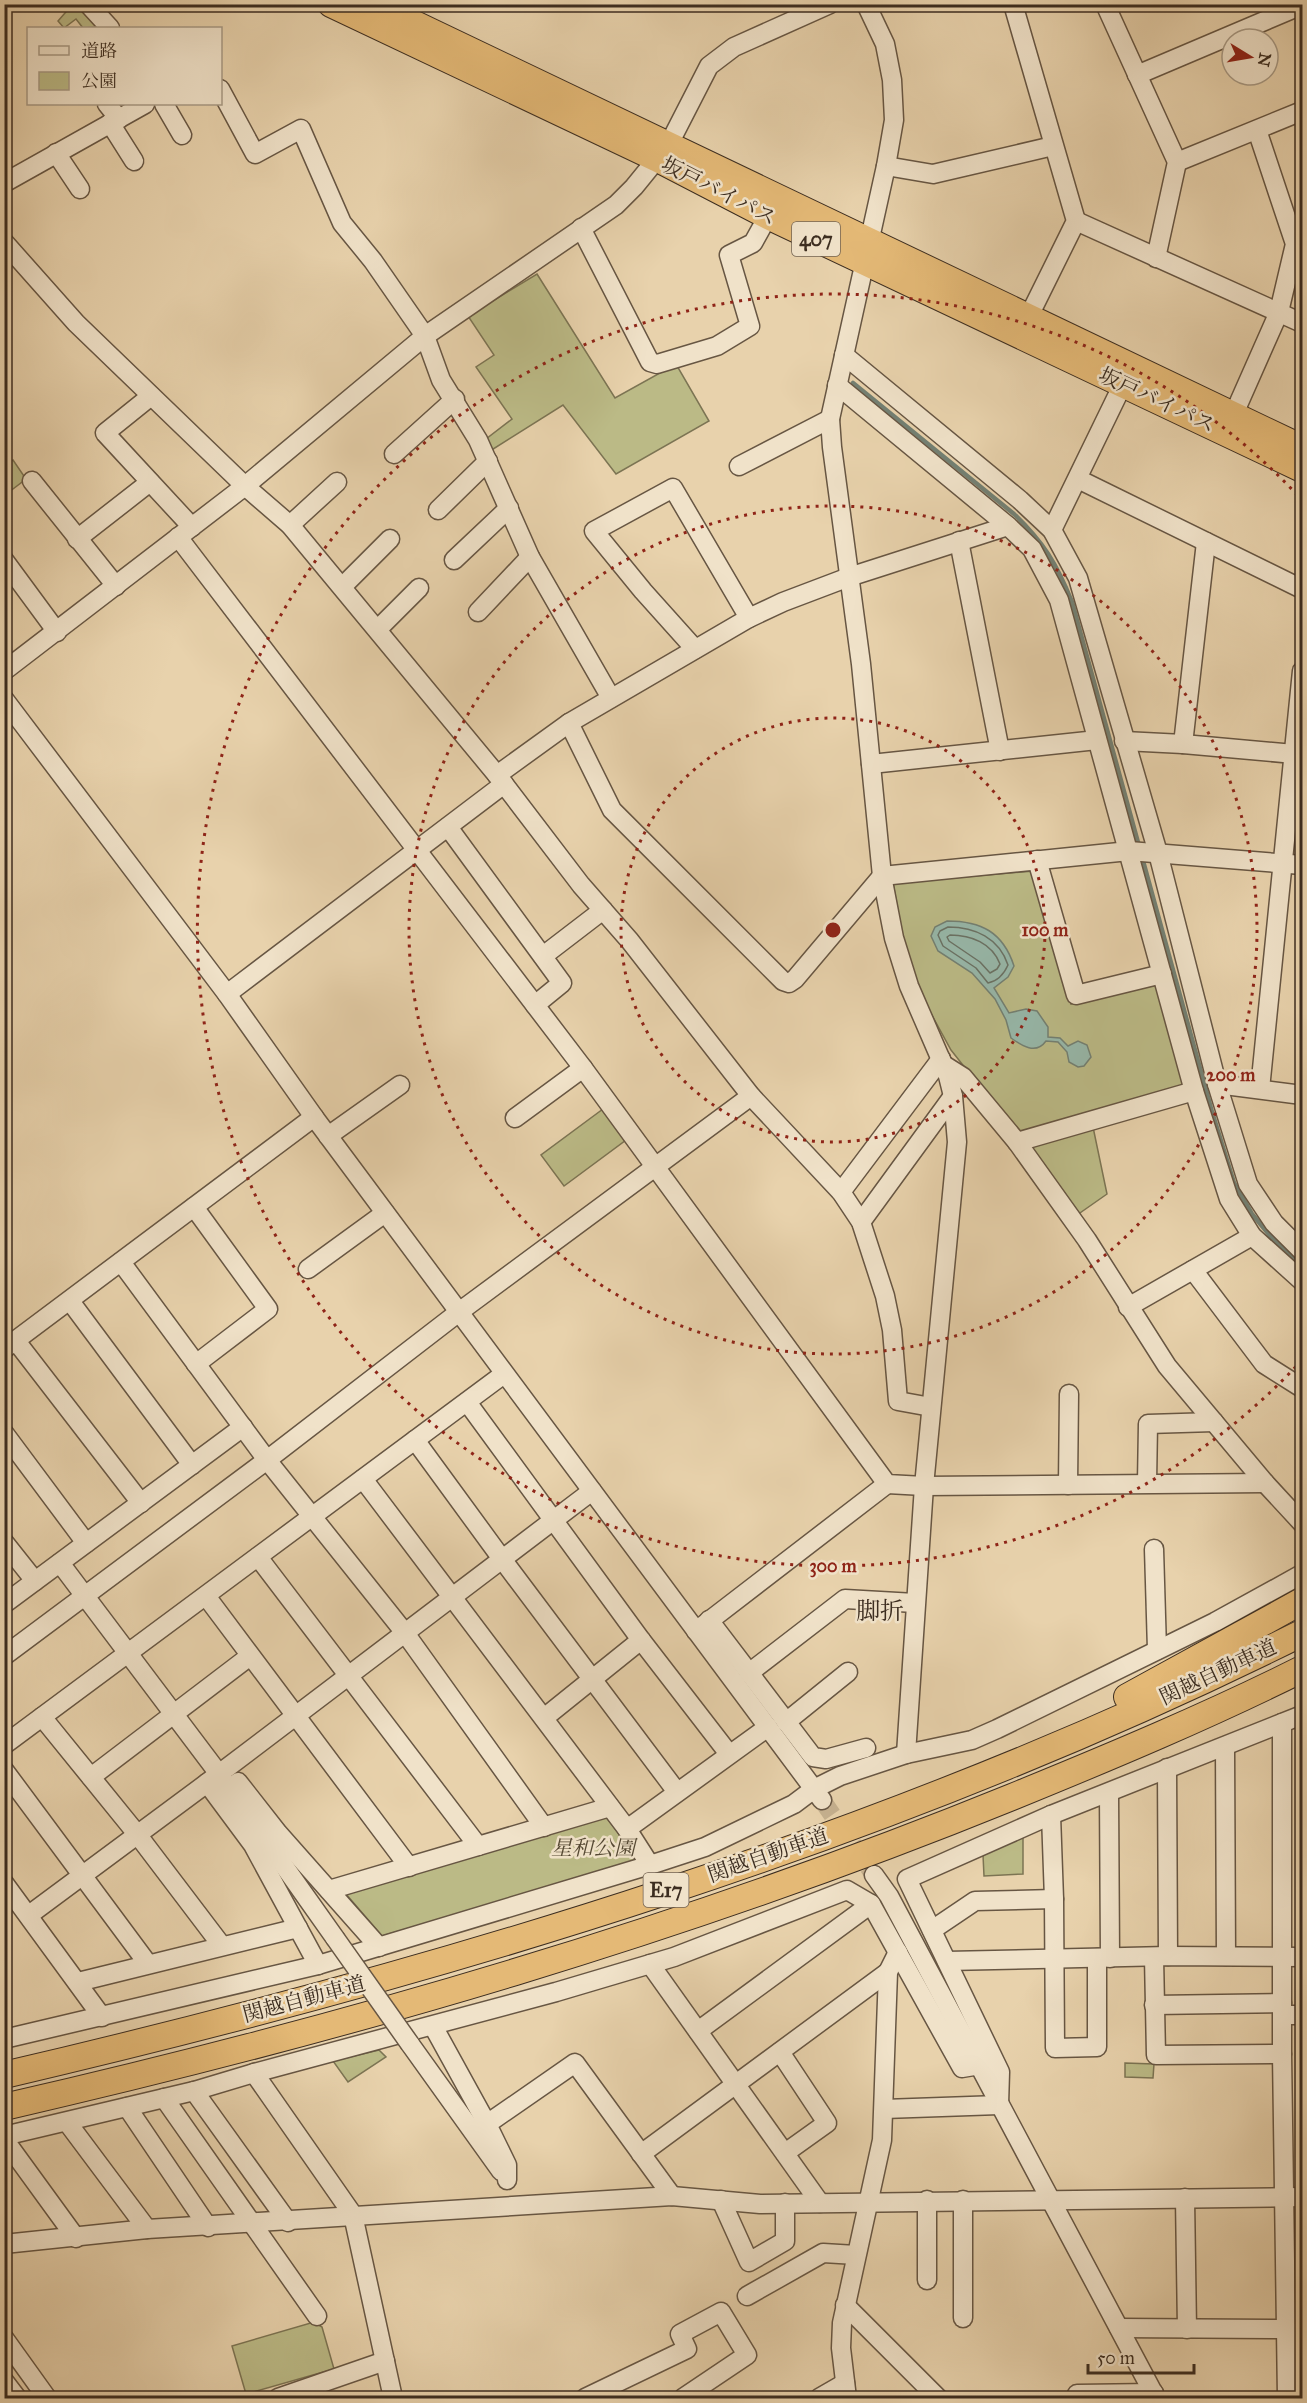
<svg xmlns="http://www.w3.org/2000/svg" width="1307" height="2403" font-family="'IM FELL Great Primer','Noto Serif JP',serif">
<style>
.green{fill:#bbba86;stroke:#7c7453;stroke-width:1.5}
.water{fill:#97b8aa;stroke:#738073;stroke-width:1.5}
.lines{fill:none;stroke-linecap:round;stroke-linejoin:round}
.shore{stroke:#6a7265;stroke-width:1.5}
.stream{stroke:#738073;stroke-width:4.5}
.minor-tunnel{stroke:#c6b190;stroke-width:18;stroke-dasharray:18 9;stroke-linecap:butt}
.minor-casing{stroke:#675643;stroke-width:21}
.highway-casing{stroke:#3c2d20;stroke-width:28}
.minor{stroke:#f0e2c9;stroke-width:18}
.highway{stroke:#e4b976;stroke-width:26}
.minor-bridge-casing{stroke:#675643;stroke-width:21;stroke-linecap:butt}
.minor-bridge{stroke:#f0e2c9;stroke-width:18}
.ring{fill:none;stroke:#8f2418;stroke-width:3;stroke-dasharray:3 6}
.labels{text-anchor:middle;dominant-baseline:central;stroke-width:5;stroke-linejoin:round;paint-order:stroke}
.shield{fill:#f0e2c9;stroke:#726353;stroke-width:1.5}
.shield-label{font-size:20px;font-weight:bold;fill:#3c2d20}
.street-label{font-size:21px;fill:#3c2d20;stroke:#f0e2c9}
.park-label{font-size:21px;font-style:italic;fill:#554934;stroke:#f0e2c9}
.quarter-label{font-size:24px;fill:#3c2d20;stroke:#f0e2c9}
.centre{fill:#8f2418;stroke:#f0e2c9;stroke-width:3}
.ring-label{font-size:18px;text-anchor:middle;font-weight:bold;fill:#8f2418;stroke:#f0e2c9;stroke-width:5;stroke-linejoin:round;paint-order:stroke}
</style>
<rect width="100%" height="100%" fill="#e8d2ac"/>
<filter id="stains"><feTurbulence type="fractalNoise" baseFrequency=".00333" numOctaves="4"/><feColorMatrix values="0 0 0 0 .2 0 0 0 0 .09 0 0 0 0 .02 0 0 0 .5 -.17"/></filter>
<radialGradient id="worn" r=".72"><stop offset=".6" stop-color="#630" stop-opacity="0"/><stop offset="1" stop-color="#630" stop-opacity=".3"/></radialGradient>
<!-- green -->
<g class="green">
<polygon points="83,4 98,22 97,27 83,28 76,19 64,28 58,21 72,5"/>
<polygon points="537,274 615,398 676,364 709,421 616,474 563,405 490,451 486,439 512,419 476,367 494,355 468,316"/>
<polygon points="13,460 26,479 9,492 5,486 4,466"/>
<polygon points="1034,871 1071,1004 1156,983 1184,1086 1018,1135 951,1050 917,988 902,934 893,883"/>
<polygon points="603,1109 626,1140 564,1186 541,1155"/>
<polygon points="1093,1127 1107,1194 1077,1215 1029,1144"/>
<polygon points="606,1817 640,1861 382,1936 346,1894"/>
<polygon points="1023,1836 1023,1874 984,1876 983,1855"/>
<polygon points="379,2050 386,2057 348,2082 333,2061"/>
<polygon points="1125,2063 1154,2064 1153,2078 1125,2077"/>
<polygon points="314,2322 322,2327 334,2369 246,2394 232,2346"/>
</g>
<!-- water -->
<path class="water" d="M947,921c34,0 56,11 67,45l-6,11 -14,11 15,25 17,-4 11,2 11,16v10l12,1 8,8 10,-5 9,4 4,12 -7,9 -6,1 -9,-5 -2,-10 -9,-10 -12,-1c-10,14 -24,5 -35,-3l-5,-18 -11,-21 -23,-26 -34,-22 -7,-15 4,-9z"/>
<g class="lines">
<!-- shore -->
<g class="shore">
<path d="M948,927c27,0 51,11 60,38 -4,9 -10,16 -20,18l-12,-15 -33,-22 -5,-11 2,-4z"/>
<path d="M950,935c21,0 42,8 50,29l-3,5 -7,4 -10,-11 -31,-21 -2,-4z"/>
</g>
<!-- stream -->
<g class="stream">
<path d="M853,383l161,131c30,29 42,49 58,88l67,244"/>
<polyline points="1142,857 1212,1112 1234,1183 1252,1214 1272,1238 1302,1266"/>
</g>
<!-- minor-tunnel -->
<polyline class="minor-tunnel" points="822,1800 874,1875"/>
<!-- minor casing -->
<g class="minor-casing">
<g id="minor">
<polyline points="88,4 110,28"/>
<polyline points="866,4 885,44 892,80 894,120 886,166 830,419 832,447 861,664 882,876 894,938 909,986 948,1076 953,1096 957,1142 924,1486 906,1754"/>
<polyline points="1013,4 1076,221 1029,316"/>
<polyline points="1105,4 1177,162 1156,258"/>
<polyline points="1137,75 1302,5"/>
<polyline points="220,89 255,154 301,129 342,223 373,261 425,336 441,380 478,440 530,557 611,698"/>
<polyline points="107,104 119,119"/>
<polyline points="164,104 182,135"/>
<polyline points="110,123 134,161"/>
<polyline points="56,153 80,189"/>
<polyline points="1177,162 1302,111"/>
<polyline points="886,166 933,174 1053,146"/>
<polyline points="4,183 145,104"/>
<polyline points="1076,221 1302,323"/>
<polyline points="581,228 650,362 657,364 717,346 750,326 729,255 753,243 768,216"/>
<polyline points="4,242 76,323 245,486 290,525 497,775 581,885 630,941 751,1096 841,1192 861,1222 885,1296 892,1330 898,1401 931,1407"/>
<polyline points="844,355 1020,500 1052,530 1078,578 1158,853 1217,1084 1248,1184 1274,1223 1302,1251"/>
<polyline points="837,385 1008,526 1032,549 1059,600 1194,1091 1229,1199 1252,1236 1302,1281"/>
<polyline points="151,396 105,433 192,527"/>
<polyline points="1233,416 1279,312 1295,244 1257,130"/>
<polyline points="394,454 455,399"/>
<polyline points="739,466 830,419"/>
<polyline points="1078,479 1302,589"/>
<polyline points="32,481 116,586"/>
<polyline points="438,510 488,461"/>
<polyline points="290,525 337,482"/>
<polyline points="1052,530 1123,384"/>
<polyline points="178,537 583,1068 887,1484 924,1486 1265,1483"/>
<polyline points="77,539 150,482"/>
<polyline points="959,541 1000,751"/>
<polyline points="4,560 57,632"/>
<polyline points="454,560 509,508"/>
<polyline points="343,586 390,539"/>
<polyline points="478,612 530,557"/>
<polyline points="378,629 419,588"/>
<polyline points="695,649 643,591 594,531 673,488 749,618"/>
<polyline points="4,671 245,486 425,336 616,205 634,187 669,144 709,66 734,47 830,4"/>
<polyline points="4,699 227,994 314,1117 822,1800"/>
<polyline points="569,723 612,810 783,981 789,983 795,979 882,876 1129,851 1302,865"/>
<polyline points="1124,741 1183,744 1294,754"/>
<polyline points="1183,744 1206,542"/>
<polyline points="871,764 1097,740"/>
<polyline points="497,775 569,723 749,618 783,602 849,577 1008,526"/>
<polyline points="448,827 562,983 535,1005"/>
<polyline points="1037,860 1076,995 1162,974"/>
<polyline points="543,956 603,910"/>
<polyline points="227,994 504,784"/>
<polyline points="944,1065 963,1077 1017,1142 1087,1240 1167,1366 1265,1483 1302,1523"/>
<polyline points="1217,1084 1302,1095"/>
<polyline points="1260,1089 1302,671"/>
<polyline points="515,1118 583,1068"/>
<polyline points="328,1136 400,1085"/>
<polyline points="1017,1142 1194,1091"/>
<polyline points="841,1192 941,1059"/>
<polyline points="194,1207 268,1309 196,1364"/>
<polyline points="861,1222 953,1096"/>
<polyline points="121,1262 267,1460 405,1633 544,1827"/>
<polyline points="308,1269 385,1213"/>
<polyline points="1193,1270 1264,1364 1302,1388"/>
<polyline points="70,1301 192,1465"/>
<polyline points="1128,1307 1252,1236"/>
<polyline points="16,1341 141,1503"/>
<polyline points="4,1349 314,1117"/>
<polyline points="467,1402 641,1640 729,1754"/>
<polyline points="4,1433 86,1543"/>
<polyline points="415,1440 502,1559 677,1792"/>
<polyline points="363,1479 627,1829 650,1865"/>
<polyline points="1147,1483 1148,1424 1214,1422"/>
<polyline points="1068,1485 1069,1394"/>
<polyline points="4,1542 35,1581"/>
<polyline points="1154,1549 1157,1650"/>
<polyline points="258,1557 478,1846"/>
<polyline points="60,1563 219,1774 335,1938"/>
<polyline points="206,1596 409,1867"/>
<polyline points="4,1604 243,1427"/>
<polyline points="709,1620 813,1757 826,1759 866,1748"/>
<polyline points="696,1631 887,1484"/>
<polyline points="4,1656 267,1460 459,1312 751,1096"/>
<polyline points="749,1673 845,1599 915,1603"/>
<polyline points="42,1717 137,1834 222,1946"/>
<polyline points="544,1718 641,1640"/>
<polyline points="786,1722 848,1672"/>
<polyline points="1282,1723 1282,2054 1287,2398"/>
<polyline points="4,1745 504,1374"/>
<polyline points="1225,1747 1226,1956"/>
<polyline points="1167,1768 1168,1956"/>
<polyline points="4,1770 148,1964"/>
<polyline points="91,1777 250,1656"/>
<polyline points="238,1782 278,1833 379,1947"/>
<polyline points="207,1783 253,1845 318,1965"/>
<polyline points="1109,1793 1110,1958"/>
<polyline points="1051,1815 1054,1899 1055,2048 1097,2047 1097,1958"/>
<polyline points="627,1829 768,1727"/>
<polyline points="874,1875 889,1896 1156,2398"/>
<polyline points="4,1883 102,2017"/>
<polyline points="329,1890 610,1807"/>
<polyline points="29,1915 207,1783 592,1491"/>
<polyline points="932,1930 975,1901 1054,1899"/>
<polyline points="1154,1957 1156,2055 1282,2054"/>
<polyline points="947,1961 1168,1956 1302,1957"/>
<polyline points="650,1964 820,2203"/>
<polyline points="78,1982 298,1928"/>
<polyline points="1154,2005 1282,2003"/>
<polyline points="1283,2015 1302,2015"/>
<polyline points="433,2026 487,2124"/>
<polyline points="698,2031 871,1904"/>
<polyline points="4,2039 318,1965 650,1865 705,1847 794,1804 814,1789 840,1776 906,1754 972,1740 997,1729 1215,1622 1302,1574"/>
<polyline points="410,2044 501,2171"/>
<polyline points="780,2052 827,2123 785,2153"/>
<polyline points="254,2073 353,2215 393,2398"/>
<polyline points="194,2091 288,2222"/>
<polyline points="164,2098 317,2316"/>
<polyline points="127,2107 208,2227"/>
<polyline points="884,2109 999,2105 1000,2072 907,1879 1051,1815 1302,1715"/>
<polyline points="67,2122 147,2229"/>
<polyline points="4,2136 194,2091 254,2073 556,1992 674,1957 847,1890 871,1904 962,2068 980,2065"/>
<polyline points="4,2139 76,2238"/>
<polyline points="641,2154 888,1972"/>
<polyline points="507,2180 507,2165 487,2124 575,2063 672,2196"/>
<polyline points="1185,2198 1187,2329"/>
<polyline points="721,2200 749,2262 785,2241 785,2203"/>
<polyline points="927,2200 927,2280"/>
<polyline points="963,2200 963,2318"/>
<polyline points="4,2244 147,2229 672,2196 760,2204 1302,2197"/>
<polyline points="747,2296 823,2253 856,2255"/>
<polyline points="845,2305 938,2398"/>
<polyline points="1119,2328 1287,2329"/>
<polyline points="4,2338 47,2398"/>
<polyline points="4,2381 17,2398"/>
<polyline points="1077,2394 1154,2393"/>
<polyline points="278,2398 385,2361"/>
<polyline points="585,2398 687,2349 680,2334 721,2312 747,2355 683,2398"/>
<polyline points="819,2398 845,2383"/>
<polyline points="847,2398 841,2348 842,2323 882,2140 888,1972 898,1952"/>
</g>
</g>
<!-- highway casing -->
<g class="highway-casing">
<g id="highway">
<polyline points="331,4 658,159 768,216 1302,469"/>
<polyline points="373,4 1302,448"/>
<polyline points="1127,1697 1302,1601"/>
<path d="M4,2075c445,-104 889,-238 1298,-442"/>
<path d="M4,2107c344,-79 681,-177 1008,-310 98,-40 196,-81 290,-128"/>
</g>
</g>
<!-- minor -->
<use href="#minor" class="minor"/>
<!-- highway -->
<use href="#highway" class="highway"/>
<!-- minor-bridge casing -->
<g class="minor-bridge-casing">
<polyline id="minor-bridge" points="335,1938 410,2044"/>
</g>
<!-- minor-bridge -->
<use href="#minor-bridge" class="minor-bridge"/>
</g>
<!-- distance rings -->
<g class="ring">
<circle cx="833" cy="930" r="212"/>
<circle cx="833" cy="930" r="424"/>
<path d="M1302 1360A636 636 0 1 1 1302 500"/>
</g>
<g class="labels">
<!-- shield labels -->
<g class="shield">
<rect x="792" y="222" width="48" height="34" rx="4.5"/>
<rect x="643.5" y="1873" width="45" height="34" rx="4.5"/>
</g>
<g class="shield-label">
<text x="816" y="239">407</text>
<text x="666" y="1890">E17</text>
</g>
<!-- street labels -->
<g class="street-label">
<text transform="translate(719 191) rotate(27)">坂戸バイパス</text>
<text transform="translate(1157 400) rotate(25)">坂戸バイパス</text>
<text transform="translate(1218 1672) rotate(-25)">関越自動車道</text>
<text transform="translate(768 1855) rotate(-19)">関越自動車道</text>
<text transform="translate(304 1999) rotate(-15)">関越自動車道</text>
</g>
<!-- park labels -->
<g class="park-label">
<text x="593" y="1848">星和公園</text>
</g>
<!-- quarter labels -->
<g class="quarter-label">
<text x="880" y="1611">脚折</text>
</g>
</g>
<circle cx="833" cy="930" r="9" class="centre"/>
<g class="ring-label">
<text x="1045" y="936">100 m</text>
<text x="1231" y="1081">200 m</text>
<text x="833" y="1572">300 m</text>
</g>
<!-- margin -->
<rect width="1307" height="2403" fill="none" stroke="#e8d2ac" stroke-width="24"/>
<rect x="6" y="6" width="1295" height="2391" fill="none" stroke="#3c2d20" stroke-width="3"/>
<rect x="12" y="12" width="1283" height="2379" fill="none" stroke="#3c2d20" stroke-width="1.5"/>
<!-- legend -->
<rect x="27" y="27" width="195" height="78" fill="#f0e2c9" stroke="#a89a85" stroke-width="1.5"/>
<rect x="39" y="46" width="30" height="9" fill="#f0e2c9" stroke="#a89a85" stroke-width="1.5"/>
<text x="81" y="57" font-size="18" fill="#3c2d20">道路</text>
<rect x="39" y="72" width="30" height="18" fill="#bbba86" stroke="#a89a85" stroke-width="1.5"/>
<text x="81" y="87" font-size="18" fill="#3c2d20">公園</text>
<!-- north arrow -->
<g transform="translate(1250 57) rotate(101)"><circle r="28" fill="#f0e2c9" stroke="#a89a85" stroke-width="1.5"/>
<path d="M0-4.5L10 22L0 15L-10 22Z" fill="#8f2418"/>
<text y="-9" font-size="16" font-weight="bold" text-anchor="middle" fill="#3c2d20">N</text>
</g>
<!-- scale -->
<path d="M1088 2364v9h106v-9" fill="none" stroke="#3c2d20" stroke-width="3"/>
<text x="1097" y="2364" font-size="18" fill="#3c2d20" stroke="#f0e2c9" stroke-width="4.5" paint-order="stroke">50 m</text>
<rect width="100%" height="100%" filter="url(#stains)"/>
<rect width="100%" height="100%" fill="url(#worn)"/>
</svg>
